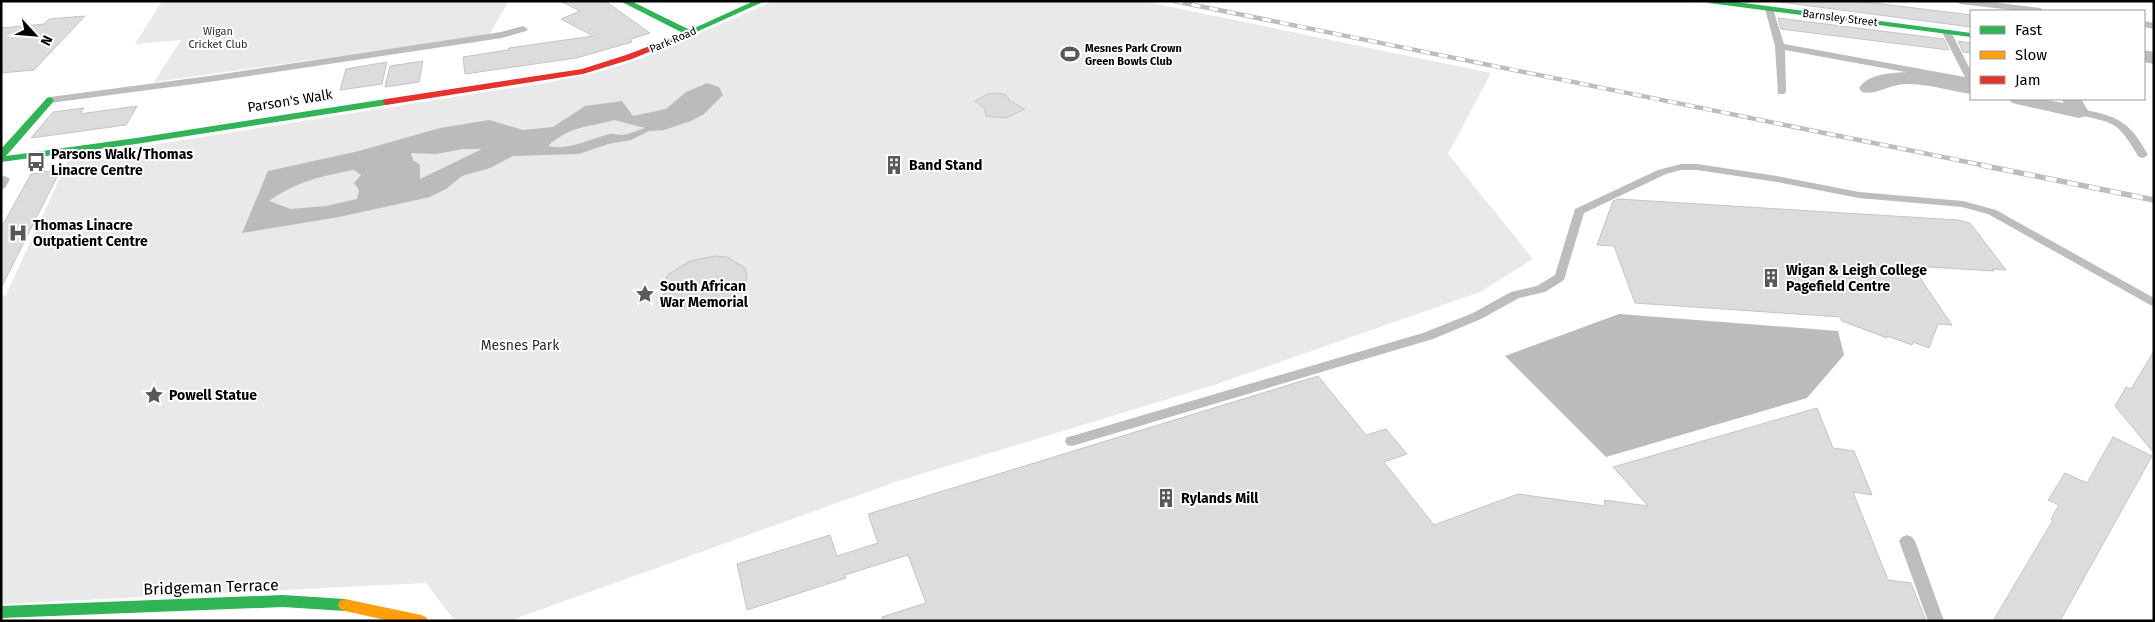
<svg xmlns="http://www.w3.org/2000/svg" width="2155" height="622" font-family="'Fira Sans',sans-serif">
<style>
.green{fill:#e9e9e9}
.water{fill:#bbb;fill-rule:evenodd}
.building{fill:#dcdcdc;stroke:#c4c4c4}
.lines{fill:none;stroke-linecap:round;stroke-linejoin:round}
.lane{fill:#bdbdbd;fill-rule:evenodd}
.street{fill:#bdbdbd;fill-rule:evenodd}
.fast{fill:#30b455;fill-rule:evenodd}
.slow{fill:#ff9f0a;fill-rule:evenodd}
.jam{fill:#e5322d;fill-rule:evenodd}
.rail-far1-casing{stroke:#bdbdbd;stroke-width:4.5}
.rail-casing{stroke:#bdbdbd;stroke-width:5.5}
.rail-far1{stroke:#fff;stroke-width:3;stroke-dasharray:9;stroke-linecap:butt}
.rail{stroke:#fff;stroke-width:4;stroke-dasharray:11;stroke-linecap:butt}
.labels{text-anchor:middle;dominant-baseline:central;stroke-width:4;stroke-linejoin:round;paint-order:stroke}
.far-street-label{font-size:11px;fill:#000;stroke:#fff}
.far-park-label{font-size:11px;fill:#2e2e2e;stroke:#fff}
.far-poi-label{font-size:11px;font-weight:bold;fill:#000;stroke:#fff;text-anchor:start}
.street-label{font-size:14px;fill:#000;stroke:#fff}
.poi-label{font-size:14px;font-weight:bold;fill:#000;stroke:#fff;text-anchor:start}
.park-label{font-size:14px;fill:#2e2e2e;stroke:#fff}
.near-street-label{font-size:16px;fill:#000;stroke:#fff}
</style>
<rect width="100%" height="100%" fill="#fff"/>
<!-- green -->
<g class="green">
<polygon points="162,1 508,1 508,2 489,35 154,82 181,40 135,44"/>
<polygon points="774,1 1142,1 1491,73 1448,154 1533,259 1480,292 1214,385 895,482 509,621 455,621 426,583 1,604 1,296 6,295 69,158 550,82 603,71 642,58"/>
</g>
<!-- water -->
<g class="water">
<path d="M707,83l12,4 4,8 -19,19 -13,7 -27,9 -15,1 -18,9 -23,4 -29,10 -66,2 -23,12 -28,8 -16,13 -16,8 -91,20 -97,16 26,-62 91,-20 81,-23 49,-8 34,10 30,-3 32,-21 37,-5 11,15 33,-7 20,-17zM614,120l31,8c-7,2 -15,6 -23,7 -4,0 -8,-2 -12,-1 -21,5 -41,17 -62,12 23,-21 39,-18 66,-26zM463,149h19l-62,30v-14l-7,-5 -2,-7 25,1zM354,170l7,5 -7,8 5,7 -2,9 -31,7 -35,3 -22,-8c24,-18 55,-26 85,-31z"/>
<polygon points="1619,314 1838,331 1844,355 1807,398 1606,457 1505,356"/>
</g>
<!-- building -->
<g class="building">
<polygon points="560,1 605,1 650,33 631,39 632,42 576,58 465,74 463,57 508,50 509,48 593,36 561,19 580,11"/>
<polygon points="1772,1 1858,1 1971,15 1971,27"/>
<polygon points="85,16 34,70 1,73 1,28 44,24 49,19"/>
<polygon points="1778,18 1944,39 1949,50 1781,29"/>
<polygon points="1958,41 1971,43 1971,53 1963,52"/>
<polygon points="423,61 419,82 385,87 390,66"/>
<polygon points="387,62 382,84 340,90 346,69"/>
<polygon points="999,93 1006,95 1010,101 1025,109 1006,118 986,116 985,109 975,101 988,94"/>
<polygon points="137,106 126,125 31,138 53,112 84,108 80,114"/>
<polygon points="61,169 1,288 1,228 31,174"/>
<polygon points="1618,199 1958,220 1970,223 2006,270 1992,269 1994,271 1912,266 1952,325 1938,324 1929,348 1913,342 1912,345 1887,336 1887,338 1842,321 1840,317 1635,303 1614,246 1597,245 1613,201"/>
<polygon points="715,256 727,257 744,267 747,274 746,283 740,292 729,300 701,308 686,308 674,304 666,298 662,290 664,282 669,274 690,261"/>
<polygon points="2154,351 2154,453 2115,406 2126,387 2131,389"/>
<polygon points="1318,376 1366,435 1386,429 1407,454 1384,462 1434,525 1518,494 1605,506 1604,500 1648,506 1613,467 1817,408 1833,448 1854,451 1872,495 1853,492 1888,580 1911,583 1926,621 882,621 882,617 926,603 908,555 845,575 846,578 747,610 737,564 830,535 837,556 878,543 868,514"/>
<polygon points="2113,437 2152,456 2060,621 1993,621 2053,520 2051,519 2059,505 2048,500 2065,473 2087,483"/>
</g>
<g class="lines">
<!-- lane -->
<g class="lane">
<polygon points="1956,1 1983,1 2040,8 2044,11 2021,11 1960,4"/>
<polygon points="1769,6 1773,9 1784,44 1965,77 1942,32 1950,30 1971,71 1971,84 1785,50 1786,92 1784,94 1778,94 1775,46 1765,9"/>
<polygon points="2144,21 2154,23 2154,29 2144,27"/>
<polygon points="523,26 528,29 526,31 502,38 209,82 50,103 45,100 50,97 209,76 501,32"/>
<path d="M2079,109c37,6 51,12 69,46l-5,3 -4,-1c-23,-37 -22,-33 -64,-43v-4z"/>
<polygon points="1681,164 1697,164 1777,176 1859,192 1963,201 1996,210 2154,298 2154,307 1988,214 1962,207 1859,198 1777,182 1697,170 1681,170 1666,174 1584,213 1564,280 1545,292 1519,298 1481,319 1433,339 1072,446 1067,445 1065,441 1067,437 1072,436 1423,333 1473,313 1511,292 1537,286 1555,275 1575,209 1658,170"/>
<polygon points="5,176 10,179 5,188 1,189 1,177"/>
<polygon points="1907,535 1912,537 1915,541 1944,621 1928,621 1899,541 1902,537"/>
</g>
<!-- street -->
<g class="street">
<polygon points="2144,50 2154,52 2154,64 2144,62"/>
<path d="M1909,72l62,10v12c-20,-3 -42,-10 -63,-10 -18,-1 -31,12 -46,8l-3,-4c10,-15 34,-15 50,-16z"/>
<polygon points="2009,99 2041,99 2064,103 2061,99 2081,99 2089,112 2086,116 2079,118 2012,103"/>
</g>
<!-- fast -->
<g class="fast">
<polygon points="620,1 631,1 690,30 754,1 765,1 674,42 670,40 671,38 683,33"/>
<polygon points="1705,1 1729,1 1971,33 1971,37 1709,3"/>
<polygon points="50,97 54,100 53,102 6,156 136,138 386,99 390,102 386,105 136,144 1,162 1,149 47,98"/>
<polygon points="283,595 345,599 350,601 352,605 350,609 345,611 283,607 1,618 1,606"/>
</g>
<!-- slow -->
<polygon class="slow" points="345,599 421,615 426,617 428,621 390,621 345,611 340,609 338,605 340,601"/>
<!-- jam -->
<polygon class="jam" points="671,38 677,38 678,40 632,59 583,74 386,105 382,102 386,99 582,69 626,55"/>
<!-- rail-far1 casing -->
<g class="rail-far1-casing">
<polyline id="rail-far1" points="1174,1 1987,166"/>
</g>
<!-- rail casing -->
<g class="rail-casing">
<polyline id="rail" points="1981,165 2154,200"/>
</g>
<!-- rail-far1 -->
<use href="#rail-far1" class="rail-far1"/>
<!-- rail -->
<use href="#rail" class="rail"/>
</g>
<!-- icons -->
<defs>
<g id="stadium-bare" transform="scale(1.5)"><path d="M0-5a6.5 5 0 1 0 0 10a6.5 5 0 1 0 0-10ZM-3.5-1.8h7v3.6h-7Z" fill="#595959" stroke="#fff" stroke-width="2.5" paint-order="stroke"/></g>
<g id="bus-bare" transform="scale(1.5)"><path d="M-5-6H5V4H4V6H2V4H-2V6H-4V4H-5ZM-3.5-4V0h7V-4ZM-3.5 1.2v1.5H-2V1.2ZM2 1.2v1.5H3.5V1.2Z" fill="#595959" stroke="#fff" stroke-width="2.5" paint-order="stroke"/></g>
<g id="building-bare" transform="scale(1.5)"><path d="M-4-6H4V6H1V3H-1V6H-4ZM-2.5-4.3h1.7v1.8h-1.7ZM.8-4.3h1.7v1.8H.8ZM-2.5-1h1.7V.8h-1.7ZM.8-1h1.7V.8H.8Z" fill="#595959" stroke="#fff" stroke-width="2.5" paint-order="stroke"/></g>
<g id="hospital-bare" transform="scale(1.5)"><path d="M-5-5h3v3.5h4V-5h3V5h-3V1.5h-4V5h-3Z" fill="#595959" stroke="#fff" stroke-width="2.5" paint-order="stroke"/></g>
<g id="sight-bare" transform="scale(1.5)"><path d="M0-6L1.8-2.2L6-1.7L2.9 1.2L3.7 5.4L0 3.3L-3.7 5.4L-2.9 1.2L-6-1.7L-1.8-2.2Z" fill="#595959" stroke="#fff" stroke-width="2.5" paint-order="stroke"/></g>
</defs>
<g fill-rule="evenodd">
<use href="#stadium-bare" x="1070" y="54"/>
<use href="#bus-bare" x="36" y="162"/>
<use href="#building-bare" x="894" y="165"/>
<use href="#hospital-bare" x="18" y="233"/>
<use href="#building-bare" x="1771" y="278"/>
<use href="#sight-bare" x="645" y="294"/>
<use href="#sight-bare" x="154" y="395"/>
<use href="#building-bare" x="1166" y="498"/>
</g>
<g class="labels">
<!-- far-street labels -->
<g class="far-street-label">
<text transform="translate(1840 18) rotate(7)">Barnsley Street</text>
<text transform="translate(673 40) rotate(-23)">Park Road</text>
</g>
<!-- far-park labels -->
<g class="far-park-label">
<text x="218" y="31">Wigan<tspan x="218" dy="13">Cricket Club</tspan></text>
</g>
<!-- far-poi labels -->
<g class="far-poi-label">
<text x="1085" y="48">Mesnes Park Crown<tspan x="1085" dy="13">Green Bowls Club</tspan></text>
</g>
<!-- street labels -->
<g class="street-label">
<text transform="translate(290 101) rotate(-9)">Parson's Walk</text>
</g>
<!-- poi labels -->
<g class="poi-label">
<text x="51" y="154">Parsons Walk/Thomas<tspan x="51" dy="16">Linacre Centre</tspan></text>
<text x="909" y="165">Band Stand</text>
<text x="33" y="225">Thomas Linacre<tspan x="33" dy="16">Outpatient Centre</tspan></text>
<text x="1786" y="270">Wigan &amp; Leigh College<tspan x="1786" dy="16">Pagefield Centre</tspan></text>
<text x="660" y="286">South African<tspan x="660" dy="16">War Memorial</tspan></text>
<text x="169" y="395">Powell Statue</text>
<text x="1181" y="498">Rylands Mill</text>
</g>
<!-- park labels -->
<g class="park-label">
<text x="520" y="345">Mesnes Park</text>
</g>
<!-- near-street labels -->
<g class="near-street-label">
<text transform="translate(211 587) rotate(-2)">Bridgeman Terrace</text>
</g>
</g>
<!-- border -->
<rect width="2155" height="622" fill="none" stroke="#000000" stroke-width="5"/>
<!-- legend -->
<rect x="1970" y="10" width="175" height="90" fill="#ffffff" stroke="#999999"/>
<rect x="1980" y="26" width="25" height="8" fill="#30b455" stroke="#999999"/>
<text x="2015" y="35" font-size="15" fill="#000000">Fast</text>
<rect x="1980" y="51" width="25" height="8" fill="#ff9f0a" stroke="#999999"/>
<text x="2015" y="60" font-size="15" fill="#000000">Slow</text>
<rect x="1980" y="76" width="25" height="8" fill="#e5322d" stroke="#999999"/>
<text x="2015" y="85" font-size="15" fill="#000000">Jam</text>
<!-- north arrow -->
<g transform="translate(35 35) rotate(116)" stroke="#ffffff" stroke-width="4" paint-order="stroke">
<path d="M0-4L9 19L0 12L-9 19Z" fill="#000000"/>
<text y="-8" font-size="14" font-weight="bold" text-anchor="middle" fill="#000000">N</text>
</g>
</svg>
